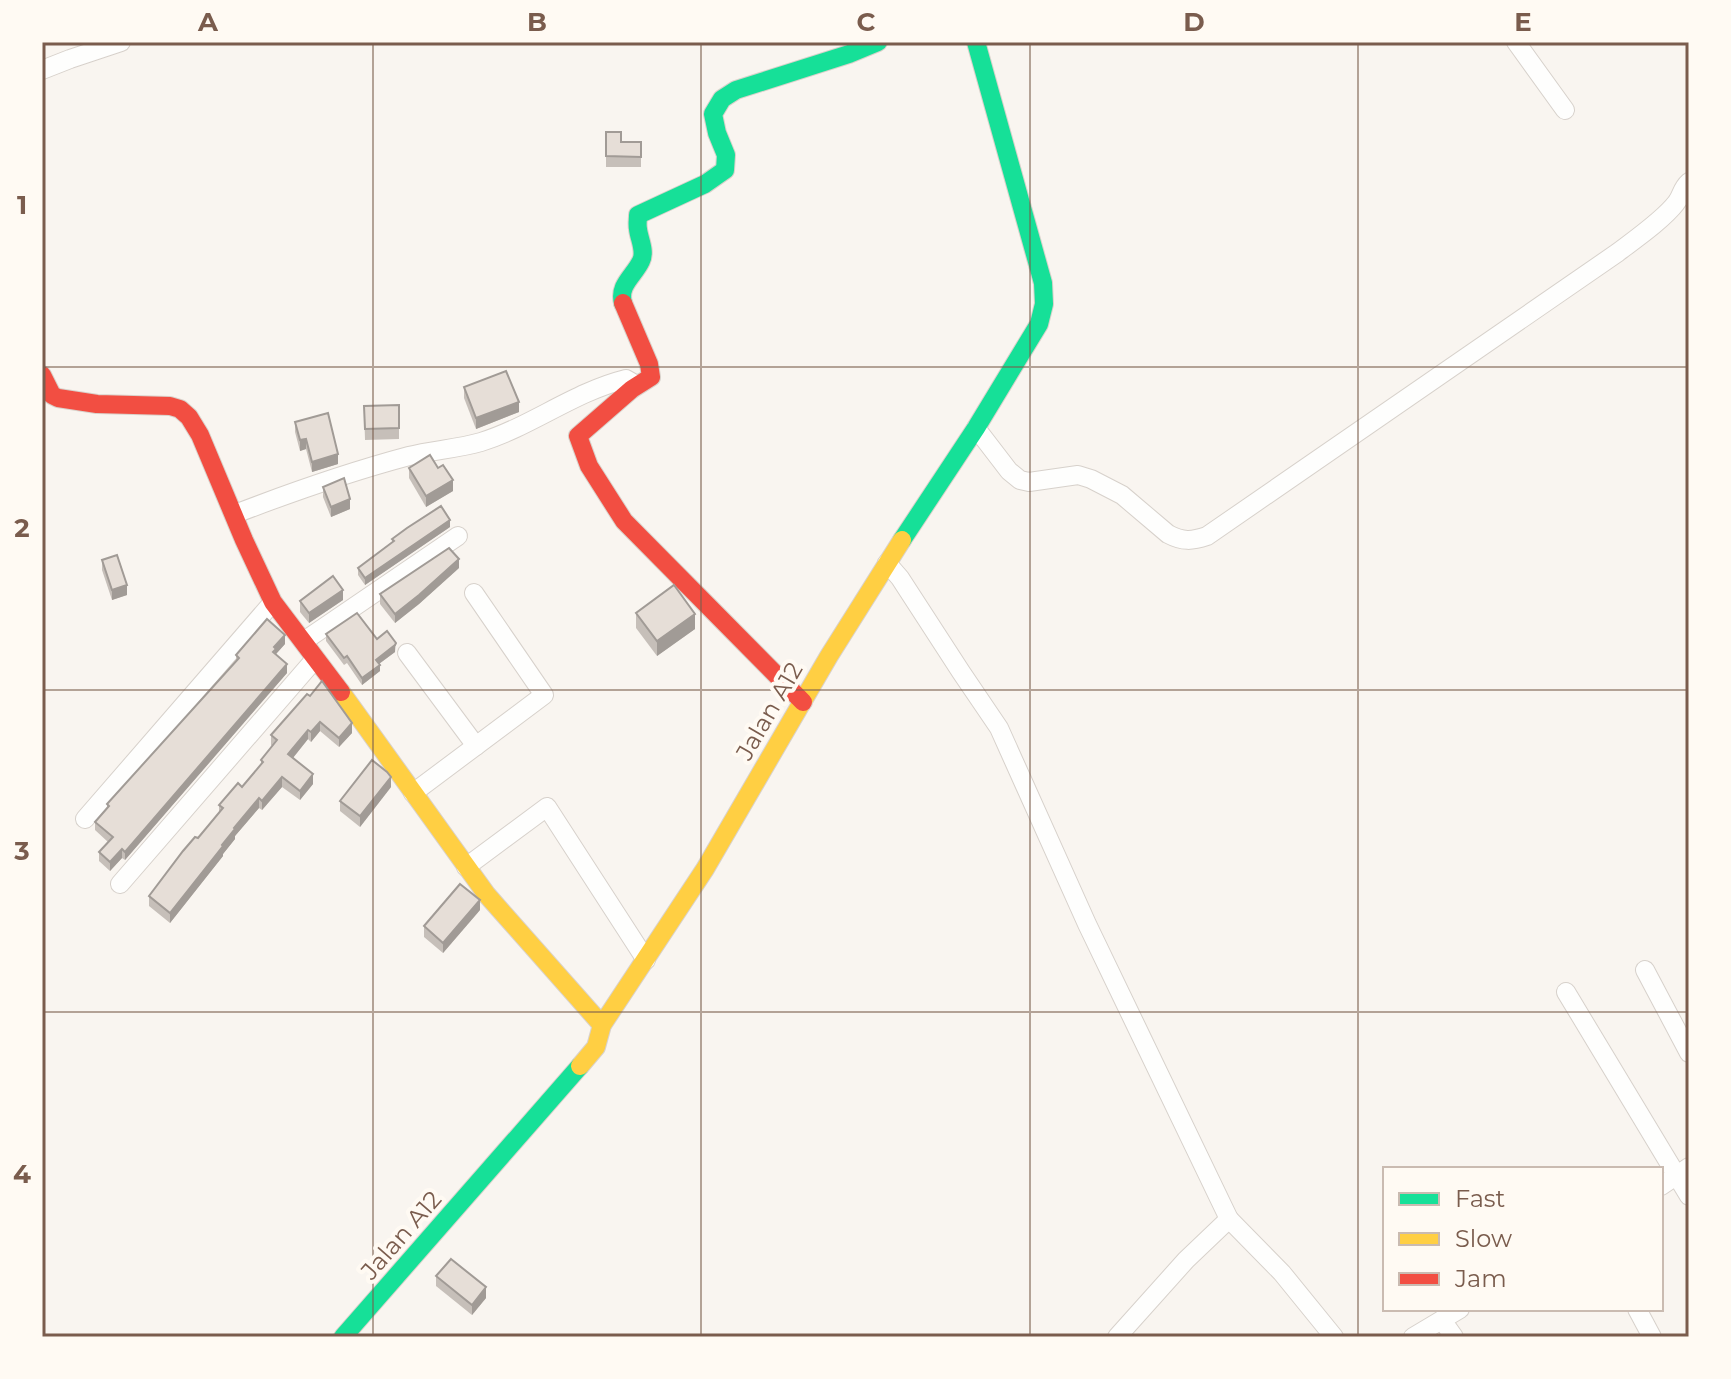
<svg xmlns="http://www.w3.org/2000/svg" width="1731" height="1379" font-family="Montserrat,sans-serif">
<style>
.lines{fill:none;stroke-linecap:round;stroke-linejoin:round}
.street-casing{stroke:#d7d1cb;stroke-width:20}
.fast-casing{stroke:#d9d2cb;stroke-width:20}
.slow-casing{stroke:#d9d2cb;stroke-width:20}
.jam-casing{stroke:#d9d2cb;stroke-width:20}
.street{stroke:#fefefd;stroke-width:18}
.fast{stroke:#16e098;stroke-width:18}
.slow{stroke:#ffcf43;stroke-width:18}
.jam{stroke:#f24e42;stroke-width:18}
.wall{fill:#c6bfb9}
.shaded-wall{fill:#a19b96}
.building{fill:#e6ded7;stroke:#a19b96;stroke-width:2}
.grid{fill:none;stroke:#7a5c4d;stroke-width:2;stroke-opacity:0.55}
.labels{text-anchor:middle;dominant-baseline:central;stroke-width:8;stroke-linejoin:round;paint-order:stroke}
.street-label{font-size:24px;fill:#7a5c4d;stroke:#fffaf3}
.neatline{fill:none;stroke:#7a5c4d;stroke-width:3}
.grid-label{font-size:26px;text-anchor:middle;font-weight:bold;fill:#7a5c4d}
</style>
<rect width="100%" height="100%" fill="#f9f5f0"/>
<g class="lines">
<!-- street casing -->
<g class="street-casing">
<g id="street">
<polyline points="1516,42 1565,110"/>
<polyline points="42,70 70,59 121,42"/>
<path d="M976,428l33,43 11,9 9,2 49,-7 13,4 31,16 46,39c15,8 24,7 39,2l410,-283c17,-13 46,-33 59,-50 6,-7 5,-14 13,-21"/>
<path d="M235,514c57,-22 114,-42 174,-58 23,-6 48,-7 72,-14 51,-16 93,-50 145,-63l7,4 -1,6"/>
<polyline points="887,563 900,578 961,672 999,728 1087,924 1229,1219"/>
<polyline points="304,641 458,536"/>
<polyline points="407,653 476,746"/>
<polyline points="413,793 544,695 474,593"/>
<polyline points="85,819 273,602"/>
<polyline points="466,867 547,807 646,960"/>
<polyline points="120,884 315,659"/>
<polyline points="1645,970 1689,1053"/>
<polyline points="1566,992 1689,1196"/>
<polyline points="1661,1186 1689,1167"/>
<polyline points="1637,1309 1652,1337"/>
<polyline points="1442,1320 1454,1337"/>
<polyline points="1117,1337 1186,1260 1229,1219 1282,1273 1334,1337"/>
<polyline points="1413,1337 1460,1309"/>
</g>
</g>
<!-- fast casing -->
<g class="fast-casing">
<g id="fast">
<path d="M623,303c-5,-18 11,-27 18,-42 5,-10 -2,-22 -3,-32 -1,-5 0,-9 0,-14l67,-31 20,-14 1,-15 -9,-22 -4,-19 9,-15 14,-9 113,-36 29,-12"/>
<polyline points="902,540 976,428 1039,324 1044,304 1043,283 976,42"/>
<polyline points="343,1337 580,1066"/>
</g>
</g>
<!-- slow casing -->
<g class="slow-casing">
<g id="slow">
<polyline points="341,692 487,895 602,1025"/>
<polyline points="580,1066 596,1047 602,1025 705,869 829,656 902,540"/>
</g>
</g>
<!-- jam casing -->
<g class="jam-casing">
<g id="jam">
<polyline points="623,303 649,364 651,377 632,389 578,436 589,466 624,521 803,702"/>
<polyline points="42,375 52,395 58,398 97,404 170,406 180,409 189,417 200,435 244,540 273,602 341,692"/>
</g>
</g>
<!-- street -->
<use href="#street" class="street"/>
<!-- fast -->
<use href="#fast" class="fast"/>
<!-- slow -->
<use href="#slow" class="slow"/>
<!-- jam -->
<use href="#jam" class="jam"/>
</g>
<!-- wall -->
<g class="wall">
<polygon points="606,132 621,142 641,142 641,167 606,167"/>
<polygon points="464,387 519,412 476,429 464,398"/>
<polygon points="399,405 399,439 365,440 364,406"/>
<polygon points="295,422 338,464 312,472 306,449 300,451 295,432"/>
<polygon points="409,468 453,491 426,507 409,478"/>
<polygon points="323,487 350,509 331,517 323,497"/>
<polygon points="450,527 365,585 358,575 358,568 392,542 392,539"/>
<polygon points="102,560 127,595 112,600 102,570"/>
<polygon points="459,568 419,604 395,623 380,604 380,594"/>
<polygon points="343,600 309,623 300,612 300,601"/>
<polygon points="636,613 695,629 657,656 636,628"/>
<polygon points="326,634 396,643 395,652 379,664 380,671 362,685 347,663 344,665 326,641"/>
<polygon points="285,644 276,654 287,673 125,860 122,858 110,871 99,861 99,852 108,842 95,830 95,822 107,808 107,804 236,662 236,655"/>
<polygon points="307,694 352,733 339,747 320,731 311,742 308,739 293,758 313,784 300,800 282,787 262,810 259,808 235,836 235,839 223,854 223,856 170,923 149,906 149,896 219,813 219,805 242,787 261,764 261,760 272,746 271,745 271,735"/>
<polygon points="391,787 360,827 340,811 340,801"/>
<polygon points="480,910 443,953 424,937 424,926"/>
<polygon points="436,1276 486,1298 472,1315 436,1286"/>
</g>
<!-- shaded-wall -->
<g class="shaded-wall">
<polygon points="519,402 519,412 476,429 476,418"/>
<polygon points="306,439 306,449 300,451 300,440"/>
<polygon points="338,454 338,464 312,472 312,462"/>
<polygon points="453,480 453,491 426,507 426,496"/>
<polygon points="350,499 350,509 331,517 331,507"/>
<polygon points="450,520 450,527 365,585 365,578"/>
<polygon points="459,559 459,568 419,604 395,623 395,614"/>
<polygon points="127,585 127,595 112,600 112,590"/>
<polygon points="343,590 343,600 309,623 309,613"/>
<polygon points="695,614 695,629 657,656 657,641"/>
<polygon points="285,635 285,644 276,654 276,658 274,647"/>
<polygon points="395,645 395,652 376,666 376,660"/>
<polygon points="287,664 287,673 125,860 125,852"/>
<polygon points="380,665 380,671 362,685 362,678"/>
<polygon points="320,722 320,731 311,742 311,732"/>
<polygon points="352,723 352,733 339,747 339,738"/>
<polygon points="308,730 308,739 288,764 288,754"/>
<polygon points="313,774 313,784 300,800 300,791"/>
<polygon points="282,777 282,787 262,810 262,801"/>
<polygon points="391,777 391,787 360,827 360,816"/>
<polygon points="259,798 259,808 235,836 235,839 223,854 223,856 170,923 170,913 234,828"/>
<polygon points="122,849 122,858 110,871 110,862"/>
<polygon points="480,900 480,910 443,953 443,943"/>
<polygon points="486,1287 486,1298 472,1315 472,1305"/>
</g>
<!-- building -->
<g class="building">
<polygon points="606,132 621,132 621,142 641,142 641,157 606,156"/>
<polygon points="506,371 519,402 476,418 464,387"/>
<polygon points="399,405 399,428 365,429 364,406"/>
<polygon points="328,413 338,454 312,462 306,439 300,440 295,422"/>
<polygon points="430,455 438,468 443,465 453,480 426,496 409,468"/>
<polygon points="344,478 350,499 331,507 323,487"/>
<polygon points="441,506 450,520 365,578 358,568 394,541 392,539 407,528"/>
<polygon points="449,548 459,559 419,595 395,614 380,594"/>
<polygon points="117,555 127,585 112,590 102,560"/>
<polygon points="333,576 343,590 309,613 300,601"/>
<polygon points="674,585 695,614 657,641 636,613"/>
<polygon points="357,613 377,639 387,631 396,643 395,645 376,660 380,665 362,678 347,656 344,658 326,634"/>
<polygon points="267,619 285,635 274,647 276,649 273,652 287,664 125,852 122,849 110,862 99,852 113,837 95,822 109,806 107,804 239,658 236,655"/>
<polygon points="322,681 352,723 339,738 320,722 311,732 308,730 288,754 313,774 300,791 282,777 262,801 259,798 234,828 235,829 222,845 223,846 170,913 149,896 183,851 195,837 198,838 223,808 219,805 238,783 242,787 263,762 261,760 277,740 271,735 307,694 310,696"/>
<polygon points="372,760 387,772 391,777 360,816 340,801"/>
<polygon points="460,884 480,900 443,943 424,926"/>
<polygon points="451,1259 486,1287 472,1305 436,1276"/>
</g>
<!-- grid -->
<path class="grid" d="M373,42v1295M701,42v1295M1030,42v1295M1358,42v1295M42,367h1647M42,690h1647M42,1012h1647"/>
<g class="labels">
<!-- street labels -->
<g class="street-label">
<text transform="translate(769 711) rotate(-60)">Jalan A12</text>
<text transform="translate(401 1235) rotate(-49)">Jalan A12</text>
</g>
</g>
<!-- border -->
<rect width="1731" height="1379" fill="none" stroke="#fffaf3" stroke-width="88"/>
<!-- legend -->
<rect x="1383" y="1167" width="280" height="144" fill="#fffaf3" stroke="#cabbb1" stroke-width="2"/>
<rect x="1399" y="1193" width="40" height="12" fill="#16e098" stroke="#cabbb1" stroke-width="2"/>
<text x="1455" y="1207" font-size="24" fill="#7a5c4d">Fast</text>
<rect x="1399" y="1233" width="40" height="12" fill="#ffcf43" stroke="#cabbb1" stroke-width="2"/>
<text x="1455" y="1247" font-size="24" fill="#7a5c4d">Slow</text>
<rect x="1399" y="1273" width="40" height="12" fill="#f24e42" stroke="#cabbb1" stroke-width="2"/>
<text x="1455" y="1287" font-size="24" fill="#7a5c4d">Jam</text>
<rect x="44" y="44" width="1643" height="1291" class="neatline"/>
<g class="grid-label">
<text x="208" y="31">A</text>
<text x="537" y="31">B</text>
<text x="866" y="31">C</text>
<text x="1194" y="31">D</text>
<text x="1523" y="31">E</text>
<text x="22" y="214">1</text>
<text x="22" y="537">2</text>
<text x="22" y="860">3</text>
<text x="22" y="1183">4</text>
</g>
</svg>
